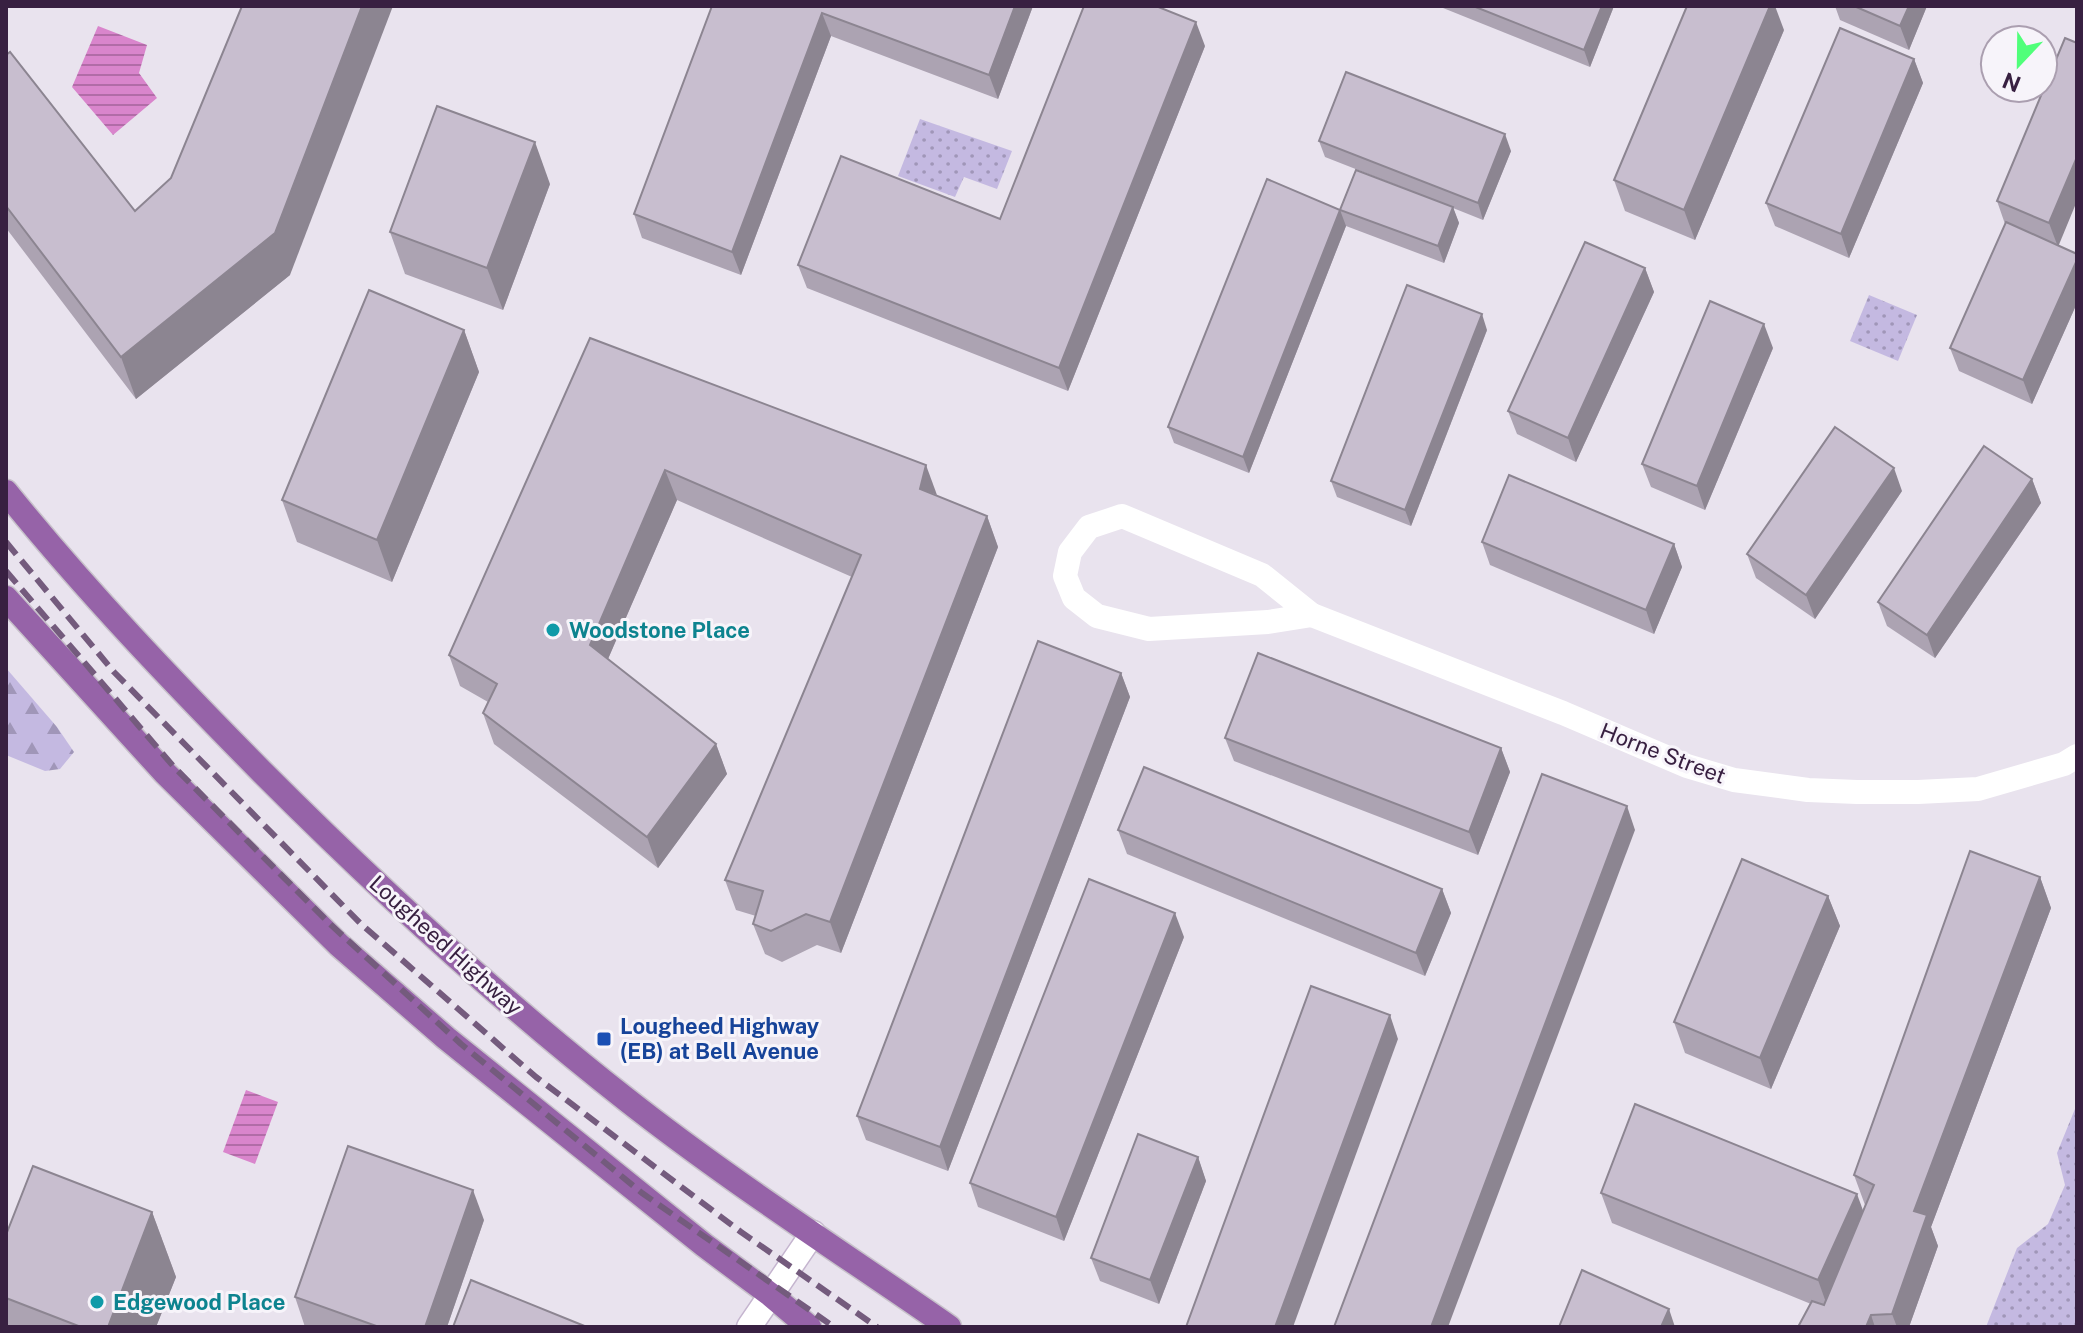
<svg xmlns="http://www.w3.org/2000/svg" width="2083" height="1333" font-family="'Public Sans',sans-serif">
<style>
.grass{fill:url(#grass-dots)}
.forest{fill:url(#forest-firs)}
.water{fill:url(#water-rules)}
.lines{fill:none;stroke-linecap:round;stroke-linejoin:round}
.secondary-casing{stroke:#c5b5cf;stroke-width:27}
.primary-casing{stroke:#c7c1ca;stroke-width:27}
.street{stroke:#fff;stroke-width:24}
.secondary{stroke:#fff;stroke-width:24}
.primary{stroke:#9663a8;stroke-width:24}
.rail{stroke:#745b7d;stroke-width:6;stroke-dasharray:16 8;stroke-linecap:butt}
.wall{fill:#aca3b2}
.shaded-wall{fill:#8c8591}
.building{fill:#c8becf;stroke:#8c8591;stroke-width:2}
.culture-dot{fill:#0f9aa8;stroke:#f7f4fa;stroke-width:3}
.transit-dot{fill:#1a4fb4;stroke:#f7f4fa;stroke-width:3}
.labels{text-anchor:middle;dominant-baseline:central;stroke-width:6;stroke-linejoin:round;paint-order:stroke}
.culture-label{font-size:22px;font-weight:bold;fill:#0d838f;stroke:#f7f4fa;text-anchor:start}
.street-label{font-size:22px;fill:#382041;stroke:#f7f4fa}
.transit-label{font-size:22px;font-weight:bold;fill:#164399;stroke:#f7f4fa;text-anchor:start}
</style>
<defs>
<pattern id="grass-dots" width="8" height="8" patternUnits="userSpaceOnUse" patternTransform="scale(2)"><rect width="8" height="8" fill="#c4b9e1"/><path d="M2 2h.1M6 6h.1" fill="none" stroke="#a096b8" stroke-width="1.8" stroke-linecap="round"/></pattern>
<pattern id="forest-firs" width="22" height="20" patternUnits="userSpaceOnUse" patternTransform="scale(2)"><rect width="22" height="20" fill="#c4b9e1"/><path d="M5 1l3.5 6h-7zM16 11l3.5 6h-7z" fill="#a096b8"/></pattern>
<pattern id="water-rules" width="6" height="5" patternUnits="userSpaceOnUse" patternTransform="scale(2)"><rect width="6" height="5" fill="#d985cc"/><path d="M0 2.5h6" fill="none" stroke="#b16ca7"/></pattern>
</defs>
<rect width="100%" height="100%" fill="#e9e3ee"/>
<!-- grass -->
<g class="grass">
<polygon points="920,119 1012,151 997,189 964,177 955,197 898,176"/>
<polygon points="1869,295 1917,315 1898,361 1850,341"/>
<polygon points="2077,1104 2077,1327 1986,1327 2017,1248 2048,1224 2065,1185 2057,1153"/>
</g>
<!-- forest -->
<polygon class="forest" points="6,668 57,727 74,752 60,769 45,771 6,755"/>
<!-- water -->
<g class="water">
<polygon points="98,26 147,45 139,73 157,98 113,135 72,87"/>
<polygon points="246,1090 278,1102 255,1164 223,1152"/>
</g>
<g class="lines">
<!-- secondary casing -->
<g class="secondary-casing">
<polyline id="secondary" points="749,1327 813,1233"/>
</g>
<!-- primary casing -->
<g class="primary-casing">
<g id="primary">
<path d="M6,492c80,99 168,191 257,281 115,115 235,226 364,327 103,81 214,152 322,227"/>
<polyline points="6,598 165,773 339,945 446,1038 704,1245 771,1295 809,1327"/>
</g>
</g>
<!-- street -->
<g class="street">
<polygon points="1122,516 1262,575 1312,615 1268,622 1149,629 1097,616 1074,598 1065,576 1070,552 1089,527"/>
<polyline points="1312,615 1563,713 1687,766 1734,780 1808,790 1857,792 1918,792 1978,789 2064,764 2077,756"/>
</g>
<!-- secondary -->
<use href="#secondary" class="secondary"/>
<!-- primary -->
<use href="#primary" class="primary"/>
<!-- rail -->
<g class="rail">
<polyline points="6,542 114,672 361,924 536,1077 741,1232 877,1327"/>
<polyline points="6,571 174,767 330,924 461,1044 642,1193 834,1327"/>
</g>
</g>
<!-- wall -->
<g class="wall">
<polygon points="712,6 1033,6 998,99 831,36 741,275 642,238 634,214"/>
<polygon points="1438,6 1614,6 1590,67"/>
<polygon points="1835,6 1927,6 1909,50 1840,20"/>
<polygon points="1784,30 1695,240 1625,211 1614,180"/>
<polygon points="2065,38 2058,246 2077,254 2077,303 2032,404 1959,371 1950,348 2005,224 1997,201"/>
<polygon points="1205,46 1068,391 807,288 798,265 1000,219"/>
<polygon points="6,55 135,211 290,275 136,399 6,228"/>
<polygon points="1914,59 1923,83 1849,258 1775,226 1766,203"/>
<polygon points="1319,141 1511,151 1483,220 1453,208 1459,223 1444,263 1346,226 1249,473 1174,443 1168,427 1340,210 1404,188 1325,157"/>
<polygon points="550,184 503,310 405,274 390,232"/>
<polygon points="1645,268 1654,292 1576,462 1517,434 1508,411"/>
<polygon points="464,330 479,372 392,582 297,542 282,500"/>
<polygon points="1487,330 1411,526 1337,497 1331,481"/>
<polygon points="590,338 937,496 987,516 998,547 841,953 817,945 782,962 765,954 753,924 756,916 736,910 725,880 852,577 677,500 608,659 716,744 727,774 658,868 494,744 483,713 488,702 460,686 449,655"/>
<polygon points="1773,348 1705,510 1651,487 1642,464"/>
<polygon points="2032,479 2041,503 1935,658 1887,626 1878,602"/>
<polygon points="1902,491 1815,619 1756,578 1747,554"/>
<polygon points="1482,542 1674,544 1682,567 1654,634 1490,565"/>
<polygon points="1121,673 1130,697 948,1171 866,1140 857,1116"/>
<polygon points="1225,738 1501,748 1510,772 1478,855 1234,761"/>
<polygon points="1118,830 1442,889 1451,913 1425,976 1127,854"/>
<polygon points="2040,877 2051,908 1931,1227 1938,1246 1909,1327 1798,1327 1811,1304 1612,1223 1601,1193 1863,1210 1865,1205 1854,1175"/>
<polygon points="1828,896 1840,926 1771,1089 1685,1053 1674,1022"/>
<polygon points="1184,937 1064,1241 978,1207 970,1183"/>
<polygon points="1198,1157 1206,1181 1159,1304 1100,1281 1091,1258"/>
<polygon points="152,1212 176,1277 156,1327 6,1327 6,1235"/>
<polygon points="484,1220 447,1327 305,1327 295,1297"/>
</g>
<!-- shaded-wall -->
<g class="shaded-wall">
<polygon points="362,6 393,6 290,275 136,399 121,357"/>
<polygon points="1015,6 1033,6 998,99 989,75"/>
<polygon points="1602,6 1614,6 1590,67 1584,50"/>
<polygon points="1770,6 1775,6 1784,30 1695,240 1684,210"/>
<polygon points="1909,6 1927,6 1909,50 1900,26"/>
<polygon points="822,13 831,36 741,275 732,252"/>
<polygon points="1196,22 1205,46 1068,391 1059,368"/>
<polygon points="1914,59 1923,83 1849,258 1841,234"/>
<polygon points="1505,134 1511,151 1483,220 1478,203"/>
<polygon points="535,142 550,184 503,310 487,268"/>
<polygon points="2077,157 2077,201 2058,247 2049,223"/>
<polygon points="1453,207 1459,223 1444,263 1438,246"/>
<polygon points="1340,210 1346,226 1249,473 1243,457"/>
<polygon points="2077,260 2077,303 2032,404 2023,380"/>
<polygon points="1645,268 1654,292 1576,462 1568,438"/>
<polygon points="1482,314 1487,330 1411,526 1405,510"/>
<polygon points="1764,324 1773,348 1705,510 1697,486"/>
<polygon points="464,330 479,372 392,582 377,540"/>
<polygon points="926,465 937,495 920,489"/>
<polygon points="1894,468 1902,491 1815,619 1806,595"/>
<polygon points="665,470 677,500 601,675 590,645"/>
<polygon points="2032,479 2041,503 1935,658 1927,635"/>
<polygon points="987,516 998,547 841,953 830,922"/>
<polygon points="1674,544 1682,567 1654,634 1646,610"/>
<polygon points="1121,673 1130,697 948,1171 940,1147"/>
<polygon points="716,744 727,774 658,868 647,837"/>
<polygon points="1501,748 1510,772 1478,855 1469,832"/>
<polygon points="1627,806 1635,830 1448,1327 1431,1327"/>
<polygon points="2040,877 2051,908 1931,1227 1938,1246 1909,1327 1897,1327 1892,1314 1914,1211"/>
<polygon points="1442,889 1451,913 1425,976 1416,953"/>
<polygon points="1828,896 1840,926 1771,1089 1760,1058"/>
<polygon points="1175,913 1184,937 1064,1241 1056,1217"/>
<polygon points="1390,1015 1398,1039 1293,1327 1275,1327"/>
<polygon points="1198,1157 1206,1181 1159,1304 1150,1280"/>
<polygon points="473,1190 484,1220 447,1327 425,1327"/>
<polygon points="1857,1194 1868,1224 1829,1311 1818,1280"/>
<polygon points="152,1212 176,1277 156,1327 108,1327"/>
<polygon points="1669,1309 1675,1327 1661,1327"/>
<polygon points="1871,1315 1875,1327 1866,1327"/>
</g>
<!-- building -->
<g class="building">
<polygon points="242,6 362,6 275,233 121,357 6,206 6,55 10,52 135,211 171,178"/>
<polygon points="712,6 1015,6 989,75 822,13 732,252 634,214"/>
<polygon points="1084,6 1156,6 1196,22 1059,368 798,265 841,156 1000,219"/>
<polygon points="1473,6 1602,6 1584,50"/>
<polygon points="1687,6 1770,6 1684,210 1614,180"/>
<polygon points="1854,6 1909,6 1900,26"/>
<polygon points="1840,28 1914,59 1841,234 1766,203"/>
<polygon points="2065,38 2077,43 2077,157 2049,223 1997,201"/>
<polygon points="1346,72 1505,134 1478,203 1319,141"/>
<polygon points="437,106 535,142 487,268 390,232"/>
<polygon points="1356,170 1453,207 1438,246 1340,210"/>
<polygon points="1267,179 1340,210 1243,457 1168,427"/>
<polygon points="2006,222 2077,254 2077,260 2023,380 1950,348"/>
<polygon points="1585,242 1645,268 1568,438 1508,411"/>
<polygon points="1407,285 1482,314 1405,510 1331,481"/>
<polygon points="369,290 464,330 377,540 282,500"/>
<polygon points="1710,301 1764,324 1697,486 1642,464"/>
<polygon points="590,338 926,465 920,489 987,516 830,922 806,914 771,931 753,924 763,891 725,880 861,555 665,470 590,645 716,744 647,837 483,713 497,684 449,655"/>
<polygon points="1835,427 1894,468 1806,595 1747,554"/>
<polygon points="1984,446 2032,479 1927,635 1878,602"/>
<polygon points="1509,475 1674,544 1646,610 1482,542"/>
<polygon points="1038,641 1121,673 940,1147 857,1116"/>
<polygon points="1258,653 1501,748 1469,832 1225,738"/>
<polygon points="1144,767 1442,889 1416,953 1118,830"/>
<polygon points="1542,774 1627,806 1431,1327 1334,1327"/>
<polygon points="1970,851 2040,877 1914,1211 1927,1215 1892,1314 1871,1315 1866,1327 1798,1327 1812,1301 1824,1305 1874,1185 1854,1175"/>
<polygon points="1742,859 1828,896 1760,1058 1674,1022"/>
<polygon points="1089,879 1175,913 1056,1217 970,1183"/>
<polygon points="1311,986 1390,1015 1275,1327 1186,1327"/>
<polygon points="1635,1104 1857,1194 1818,1280 1601,1193"/>
<polygon points="1138,1134 1198,1157 1150,1280 1091,1258"/>
<polygon points="348,1146 473,1190 425,1327 379,1327 295,1297"/>
<polygon points="33,1166 152,1212 108,1327 81,1327 6,1298 6,1235"/>
<polygon points="1582,1270 1669,1309 1661,1327 1559,1327"/>
<polygon points="471,1280 587,1327 453,1327"/>
</g>
<!-- markers -->
<g class="culture-dot">
<circle cx="553" cy="630" r="8"/>
<circle cx="97" cy="1302" r="8"/>
</g>
<rect class="transit-dot" x="596" y="1031" width="16" height="16" rx="4"/>
<g class="labels">
<!-- culture labels -->
<g class="culture-label">
<text x="569" y="630">Woodstone Place</text>
<text x="113" y="1302">Edgewood Place</text>
</g>
<!-- street labels -->
<g class="street-label">
<text transform="translate(1663 753) rotate(21)">Horne Street</text>
<text transform="translate(446 945) rotate(42)">Lougheed Highway</text>
</g>
<!-- transit labels -->
<g class="transit-label">
<text x="620" y="1026">Lougheed Highway<tspan x="620" dy="25">(EB) at Bell Avenue</tspan></text>
</g>
</g>
<!-- border -->
<rect width="2083" height="1333" fill="none" stroke="#382041" stroke-width="16"/>
<!-- north arrow -->
<g transform="translate(2019 64) rotate(202)"><circle r="38" fill="#f7f4fa" stroke="#ab9fb0" stroke-width="2"/>
<path d="M0-6L14 30L0 20L-14 30Z" fill="#50ff7a"/>
<text y="-12" font-size="22" font-weight="bold" text-anchor="middle" fill="#382041">N</text>
</g>
</svg>
